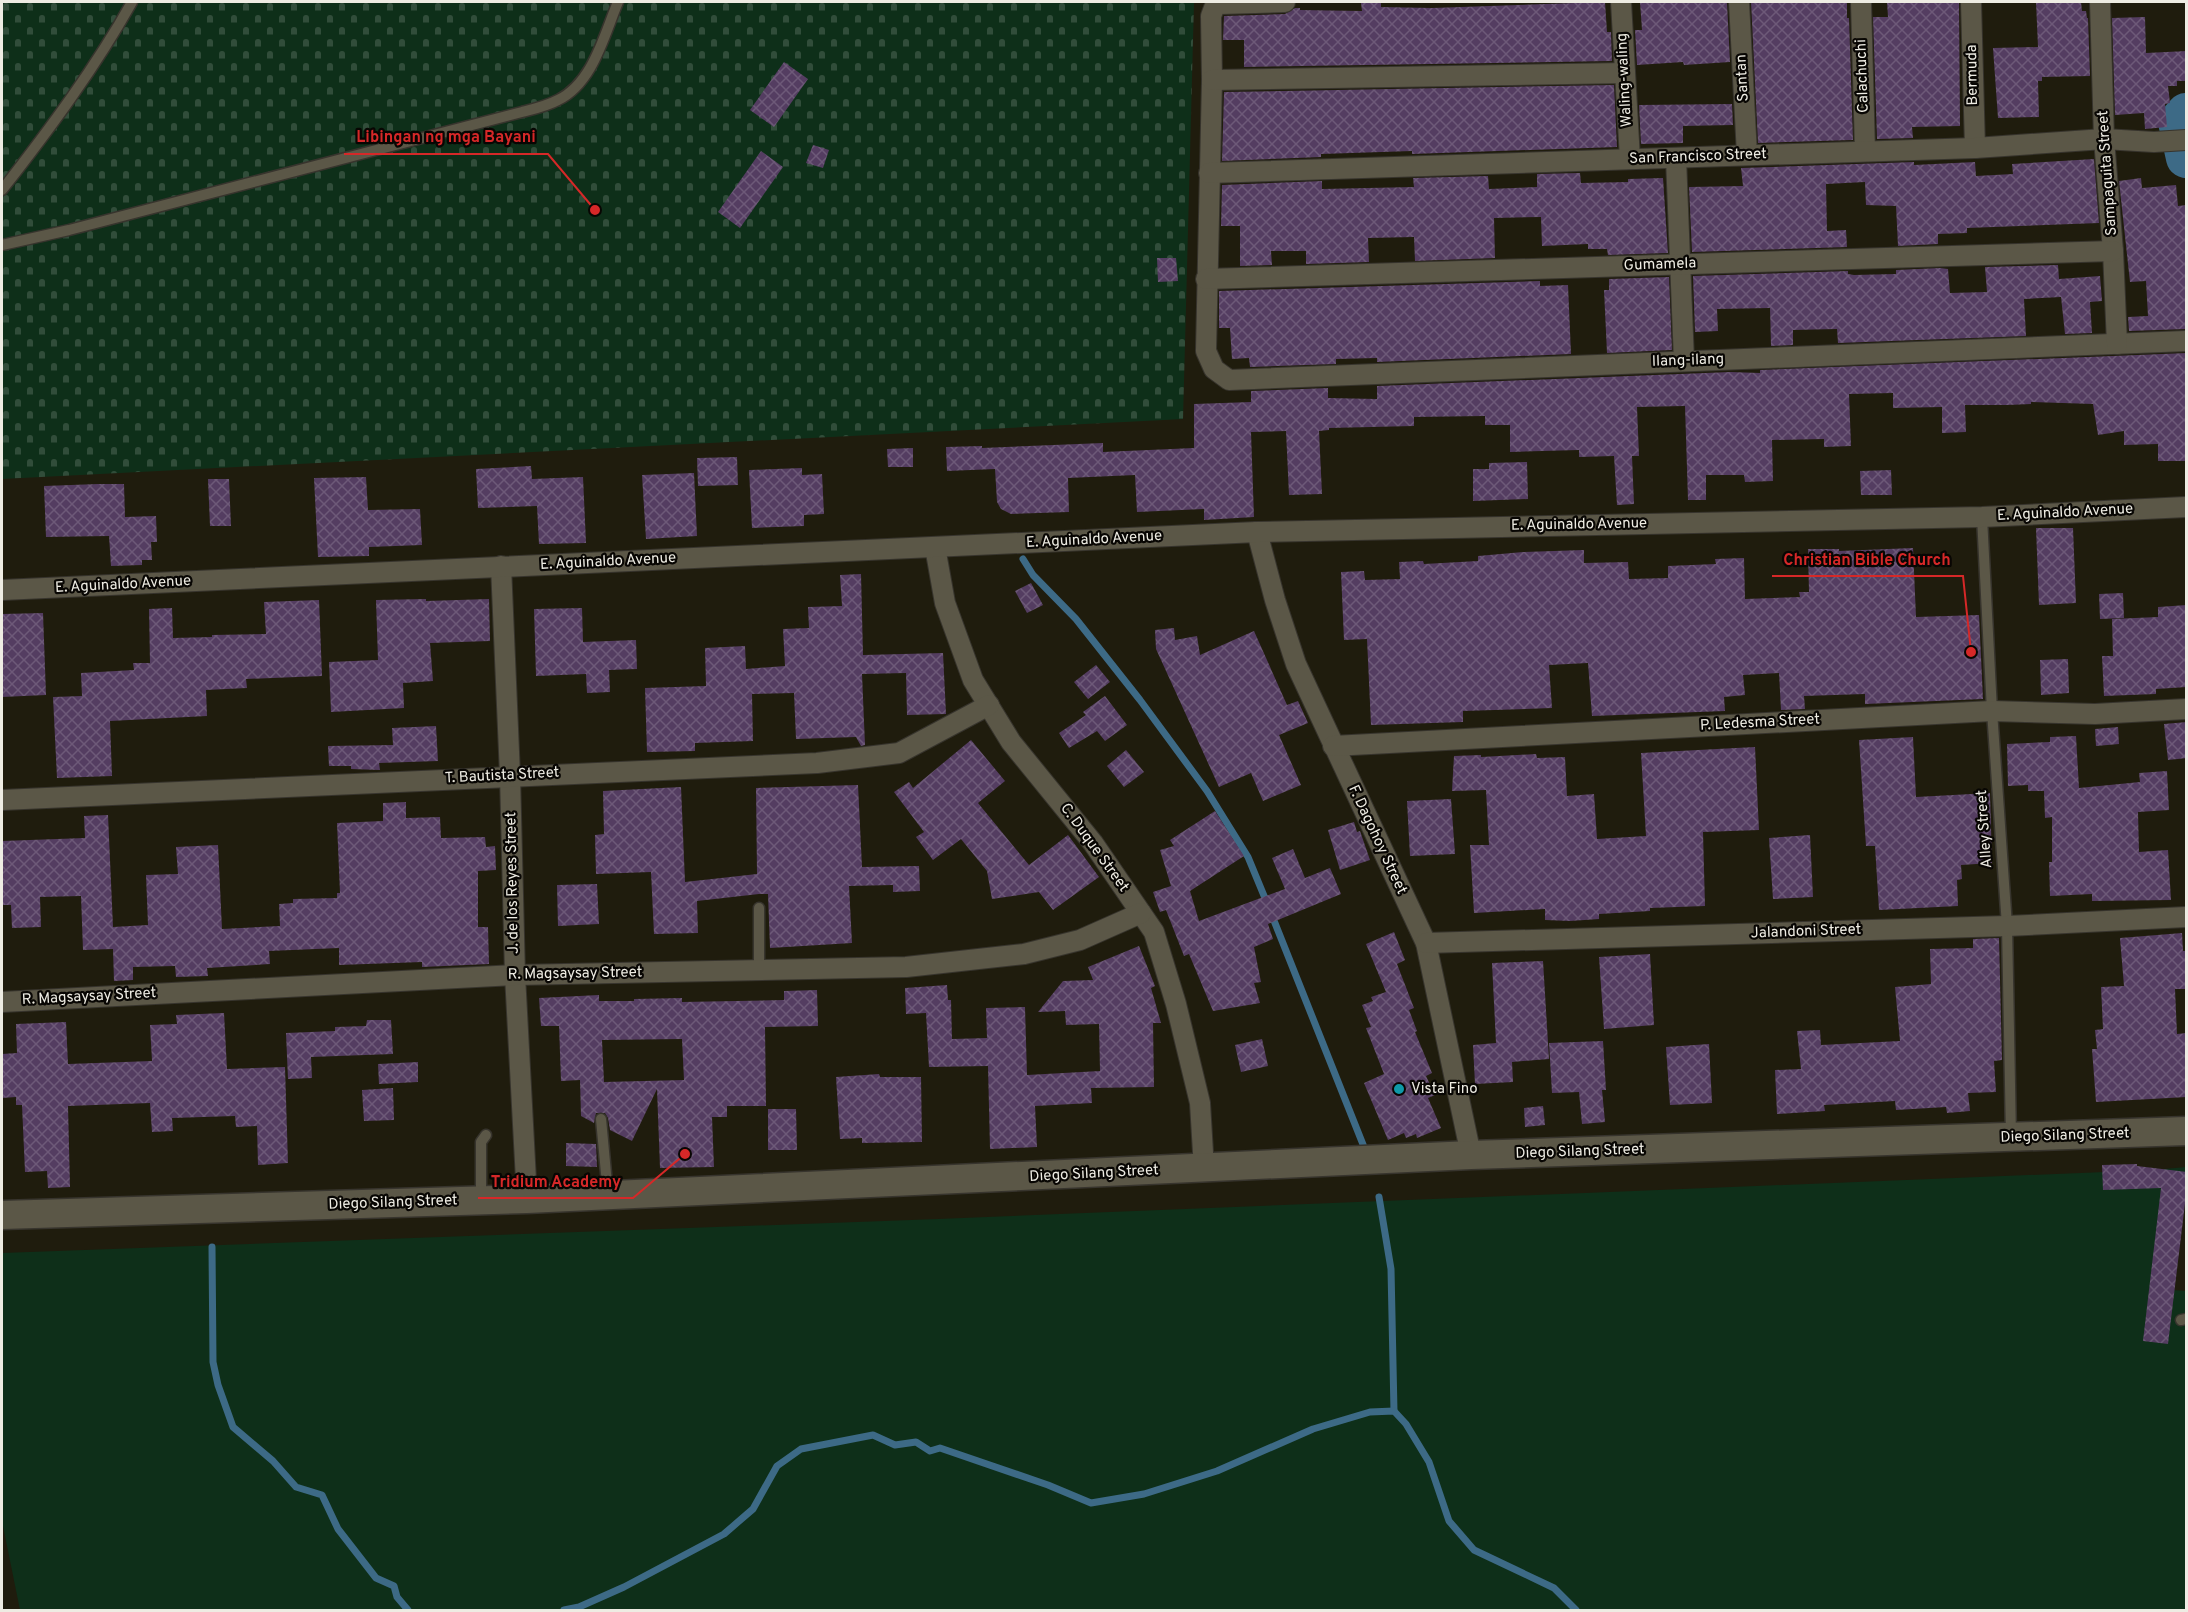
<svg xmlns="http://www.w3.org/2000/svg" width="2188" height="1612" font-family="Overpass,sans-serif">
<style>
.grass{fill:#0e2f19}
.cemetery{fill:url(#cemetery-stones)}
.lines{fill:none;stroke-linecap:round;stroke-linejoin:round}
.stream{stroke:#3d6a86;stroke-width:7}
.river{stroke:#3d6a86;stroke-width:40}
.building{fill:url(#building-cross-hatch);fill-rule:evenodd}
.lane-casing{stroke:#37342d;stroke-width:13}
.street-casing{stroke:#37342d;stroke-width:22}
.secondary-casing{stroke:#37342d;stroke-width:31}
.lane{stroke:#5b5747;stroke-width:10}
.street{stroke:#5b5747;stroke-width:20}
.secondary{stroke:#5b5747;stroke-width:28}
.culture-dot{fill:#0f9aa8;stroke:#080603;stroke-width:2}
.labels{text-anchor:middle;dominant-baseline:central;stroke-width:4.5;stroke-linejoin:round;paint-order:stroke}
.street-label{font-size:15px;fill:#eeece3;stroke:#080603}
.poi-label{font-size:15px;fill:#eeece3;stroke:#080603;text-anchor:start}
.leader{fill:none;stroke:#d62828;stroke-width:2}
.callout-dot{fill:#d62828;stroke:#080603;stroke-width:2}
.callout-label{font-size:16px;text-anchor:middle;font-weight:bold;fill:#d62828;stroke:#080603;stroke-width:4.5;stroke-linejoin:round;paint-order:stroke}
</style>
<defs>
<pattern id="cemetery-stones" width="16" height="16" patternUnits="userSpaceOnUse" patternTransform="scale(1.5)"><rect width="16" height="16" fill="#0e2f19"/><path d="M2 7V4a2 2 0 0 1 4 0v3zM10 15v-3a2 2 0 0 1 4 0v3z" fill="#314d3a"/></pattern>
<pattern id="building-cross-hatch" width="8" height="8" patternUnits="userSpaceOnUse" patternTransform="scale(1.5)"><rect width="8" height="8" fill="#543d61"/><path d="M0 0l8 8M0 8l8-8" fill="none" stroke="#6d5978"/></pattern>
</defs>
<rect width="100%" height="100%" fill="#1f1c0d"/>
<!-- grass -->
<polygon class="grass" points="2186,1167 2186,1185 2172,1290 2186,1291 2186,1610 20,1610 2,1521 2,1253 938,1219 2154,1170"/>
<!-- cemetery -->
<polygon class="cemetery" points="2,2 1194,2 1183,419 2,479"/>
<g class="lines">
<!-- stream -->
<g class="stream">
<polyline points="1023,559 1033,575 1076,619 1140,700 1207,791 1248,857 1267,903"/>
<polyline points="1271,913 1364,1147"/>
<polyline points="1379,1197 1391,1269 1394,1411"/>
<polyline points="212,1247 213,1362 218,1385 233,1427 273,1461 296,1487 322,1495 338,1529 376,1578 394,1586 397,1597 408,1610"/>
<polyline points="564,1610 579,1607 624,1587 724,1534 753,1509 777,1466 801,1449 873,1435 895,1445 916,1442 930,1451 940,1448 1048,1485 1091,1503 1144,1494 1217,1471 1313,1429 1370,1412 1394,1411 1406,1424 1429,1462 1449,1521 1474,1550 1554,1588 1576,1610"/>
</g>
<!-- river -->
<polyline class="river" points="2186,113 2178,122 2186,158"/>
</g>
<!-- building -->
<g class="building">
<polygon points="1381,2 1381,7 1432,8 1605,2 1607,32 1611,32 1612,61 1244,67 1244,40 1223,40 1224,16 1285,14 1295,8 1300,8 1300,10 1362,11 1361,3"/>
<polygon points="1640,2 1727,2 1730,62 1684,65 1683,62 1637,65 1635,30 1642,30"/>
<polygon points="1751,2 1847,2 1847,18 1849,18 1853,140 1758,143"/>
<polygon points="1887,2 1959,2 1960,126 1912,127 1913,138 1877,139 1873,17 1888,17"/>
<polygon points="2036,2 2081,2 2082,11 2086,11 2087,18 2088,18 2090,76 2042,77 2042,81 2038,81 2039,117 1998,118 1993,48 2038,47"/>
<polygon points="2145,17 2146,53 2187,51 2187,81 2177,81 2177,86 2168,86 2170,103 2165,104 2167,127 2145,129 2144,113 2115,115 2112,18"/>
<polygon points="784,62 808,79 774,127 750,110"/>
<polygon points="1614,85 1617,147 1412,154 1412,151 1321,154 1321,157 1222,161 1224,92"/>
<polygon points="1732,104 1733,125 1683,126 1683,143 1641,144 1639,105"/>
<polygon points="813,145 829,150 823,168 806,163"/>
<polygon points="761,151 783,167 740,228 718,212"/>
<polygon points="2094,159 2099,223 1967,228 1967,233 1938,234 1938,244 1898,246 1896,206 1866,205 1865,182 1826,184 1827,231 1846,230 1847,247 1692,252 1689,187 1743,186 1741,168 1914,162 1914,165 1975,162 1976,176 2013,174 2012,164"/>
<polygon points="1580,173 1581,183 1628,182 1628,179 1663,178 1668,253 1608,255 1607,249 1588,249 1588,244 1542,246 1541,217 1494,218 1495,258 1415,261 1414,237 1368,238 1369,262 1306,264 1306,251 1271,251 1272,265 1240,266 1240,226 1221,226 1222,185 1322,181 1322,189 1414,187 1413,178 1488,176 1489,189 1537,187 1537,174"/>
<polygon points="2141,178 2142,188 2176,185 2178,206 2187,205 2187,329 2129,331 2128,317 2148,316 2146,281 2130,282 2119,181"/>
<polygon points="1157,258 1176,258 1178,281 1158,282"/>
<polygon points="2058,265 2059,279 2100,276 2102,301 2090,302 2092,333 2065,334 2061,297 2024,299 2026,336 1838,343 1837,329 1793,330 1793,345 1771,346 1770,308 1717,309 1718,331 1695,332 1693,276 1848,271 1848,274 1854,275 1896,274 1896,270 1940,268 1948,269 1950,293 1987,292 1985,267"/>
<polygon points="1669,277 1672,350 1607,353 1604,290 1609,290 1609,279"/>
<polygon points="1540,281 1540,286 1568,285 1571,354 1377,362 1377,358 1336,359 1336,364 1250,367 1249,358 1232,359 1230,328 1219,328 1219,291"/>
<polygon points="2187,353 2187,461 2158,461 2158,444 2124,445 2124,431 2098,435 2093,404 2031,402 2031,404 2008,405 1965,405 1966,432 1942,433 1942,407 1893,408 1893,393 1849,394 1851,446 1824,447 1824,439 1772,440 1773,481 1745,482 1744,475 1706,475 1706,500 1688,500 1685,406 1637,407 1639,456 1632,456 1634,504 1617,505 1614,456 1579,457 1579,450 1510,452 1510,425 1485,425 1485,416 1414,417 1414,426 1329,428 1329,430 1319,431 1322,494 1289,495 1286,431 1251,432 1254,517 1204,520 1204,509 1137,512 1135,475 1068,478 1069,512 1011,514 1001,509 997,502 995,469 947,471 946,447 982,446 982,448 1103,443 1103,452 1194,448 1194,404 1251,402 1251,391 1328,388 1328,398 1377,399 1377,386 1730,372 1760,373 1760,370"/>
<polygon points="913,448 913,467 888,467 887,449"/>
<polygon points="737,457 738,485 698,486 697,458"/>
<polygon points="1527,462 1528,499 1473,501 1473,469 1489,469 1489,463"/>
<polygon points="531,466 532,479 583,477 586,543 539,544 537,506 478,508 476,469"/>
<polygon points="802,468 802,475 822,474 824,514 804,515 804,526 752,528 749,470"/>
<polygon points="1891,470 1892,495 1861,495 1860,471"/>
<polygon points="694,473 697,536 646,539 642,475"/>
<polygon points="366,477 368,510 420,509 422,545 369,547 369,556 318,557 314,478"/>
<polygon points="208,479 229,479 231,526 210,526"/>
<polygon points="98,484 124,484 125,517 156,516 157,542 151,542 152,560 142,560 142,565 111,566 109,536 46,537 44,486"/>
<polygon points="2036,528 2073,528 2076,603 2039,605"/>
<polygon points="1913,548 1916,617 1979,615 1983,699 1865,704 1865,694 1804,696 1805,709 1781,710 1779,673 1743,675 1745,695 1724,697 1725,711 1592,716 1588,663 1549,665 1552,708 1463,711 1463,722 1371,725 1367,639 1344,640 1341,572 1364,571 1365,580 1400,579 1399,562 1423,561 1424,564 1478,561 1478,556 1523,552 1584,550 1584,563 1628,562 1629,579 1668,578 1668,566 1716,564 1715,559 1744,558 1745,599 1800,597 1799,592 1809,592 1808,549 1839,549 1839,551"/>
<polygon points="861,574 863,655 943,653 946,714 907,715 906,673 862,674 865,745 861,746 856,737 796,739 794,693 752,694 753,741 695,743 695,751 647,752 645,688 706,686 705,648 745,646 746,669 785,666 783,629 809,628 808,607 842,606 840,575"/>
<polygon points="1031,583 1043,605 1027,613 1015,591"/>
<polygon points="2123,593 2124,618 2100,619 2099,594"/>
<polygon points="426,599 426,601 489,599 490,641 430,643 433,681 403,683 404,708 331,712 329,662 378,660 376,600"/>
<polygon points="319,600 322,676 246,679 247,688 206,690 207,716 110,721 112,776 57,778 53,697 82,696 81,673 134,670 133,663 150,663 149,609 172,608 173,638 212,637 212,635 266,634 264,602"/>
<polygon points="2187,605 2187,687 2156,689 2156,694 2104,696 2102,656 2113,656 2112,619 2158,617 2158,607"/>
<polygon points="582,608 583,642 636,640 637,669 609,670 610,692 587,693 586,674 536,676 534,609"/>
<polygon points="43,613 46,695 2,697 2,614"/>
<polygon points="1174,628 1175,640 1197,636 1200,655 1254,631 1287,705 1298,701 1308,723 1279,735 1301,785 1263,801 1251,773 1219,787 1156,649 1155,630"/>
<polygon points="2068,659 2069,693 2041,695 2040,660"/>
<polygon points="1096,665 1110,682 1088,699 1074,682"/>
<polygon points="1105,696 1127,725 1105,741 1097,731 1069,748 1059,733 1086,715 1083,712"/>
<polygon points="2187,722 2187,758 2168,760 2164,724"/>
<polygon points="436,726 438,761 379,763 380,770 351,769 351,766 329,766 328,746 393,745 392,728"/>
<polygon points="2118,727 2119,744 2096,746 2095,729"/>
<polygon points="2076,736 2079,788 2140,782 2139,773 2167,771 2169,810 2138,812 2139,852 2168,850 2171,900 2092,901 2092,894 2050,896 2049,862 2052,862 2052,817 2045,818 2044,791 2028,791 2028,785 2008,786 2007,744 2050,742 2050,737"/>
<polygon points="1913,737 1916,797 1990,793 1992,863 1961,865 1962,879 1957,880 1958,906 1879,910 1875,846 1866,846 1859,740"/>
<polygon points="971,740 1005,781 978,803 1029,865 1068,835 1099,877 1053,910 1039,892 992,899 987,871 961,839 933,860 916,837 924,832 894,792 909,782 913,788"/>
<polygon points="1755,747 1759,830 1703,832 1705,906 1650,908 1650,911 1599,914 1599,919 1570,921 1545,920 1545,909 1474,913 1470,845 1489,845 1486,790 1452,791 1454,756 1481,755 1481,757 1536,754 1537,758 1565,757 1567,796 1594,794 1597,839 1646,836 1641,753"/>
<polygon points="1126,750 1144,772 1124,787 1107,766"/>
<polygon points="858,785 862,867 919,866 920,891 893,892 893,885 849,886 852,943 770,948 768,894 759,894 697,901 698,933 654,934 651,872 596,874 595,835 604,834 603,791 681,787 685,882 757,874 756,788"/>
<polygon points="1451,799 1455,854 1410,856 1407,801"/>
<polygon points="406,802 406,818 440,817 441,838 485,837 486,847 495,846 496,870 478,871 478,927 488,927 489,964 422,967 422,962 339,965 339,948 269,951 270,964 207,968 208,976 176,977 175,966 133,967 133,980 114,981 113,949 83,950 81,896 40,897 41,927 12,928 11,905 2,905 2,841 85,838 84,816 108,815 113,927 148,925 146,875 178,874 176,847 218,845 222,929 280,926 279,904 293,903 293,899 337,898 337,893 340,893 337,823 383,821 383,803"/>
<polygon points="1215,811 1244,856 1190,891 1199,921 1285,889 1272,858 1293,849 1305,878 1330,868 1341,894 1268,924 1273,939 1254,947 1261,982 1254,983 1260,1003 1213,1011 1189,954 1184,956 1166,910 1160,912 1153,892 1171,886 1160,850 1174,846 1170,840"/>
<polygon points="1354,822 1357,832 1360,831 1370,860 1340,870 1328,830"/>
<polygon points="1810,835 1813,897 1773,899 1769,838"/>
<polygon points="597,884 599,924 558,926 557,885"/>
<polygon points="1394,932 1405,960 1397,964 1414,1008 1409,1010 1417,1031 1415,1032 1432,1073 1426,1076 1435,1095 1428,1098 1441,1128 1417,1138 1416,1134 1406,1138 1404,1133 1388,1140 1364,1083 1384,1074 1366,1028 1371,1027 1362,1005 1373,1001 1371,997 1386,992 1366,944"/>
<polygon points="2182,933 2183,951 2187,951 2187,989 2175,989 2177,1034 2187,1033 2187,1097 2096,1102 2092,1049 2097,1049 2095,1030 2103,1029 2101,987 2124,986 2120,938"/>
<polygon points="1999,938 2002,1060 1994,1061 1996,1092 1968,1093 1970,1111 1947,1113 1946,1107 1896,1110 1895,1101 1824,1105 1825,1111 1777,1114 1775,1070 1801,1069 1797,1031 1820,1030 1821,1045 1900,1041 1895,987 1931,984 1930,949 1973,948 1973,939"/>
<polygon points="1139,946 1155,986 1151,988 1161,1023 1153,1023 1154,1087 1091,1088 1092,1103 1035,1106 1037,1147 990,1149 988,1066 929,1067 926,1013 906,1014 905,988 947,985 948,1000 951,1000 952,1039 987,1038 986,1008 1025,1007 1027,1075 1100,1071 1099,1024 1066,1025 1065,1011 1038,1012 1063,981 1093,980 1088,967"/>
<polygon points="1650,954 1654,1025 1604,1029 1599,957"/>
<polygon points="1543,961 1549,1059 1512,1062 1513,1082 1475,1084 1473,1045 1496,1043 1492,963"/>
<path d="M817,990l1,36 -53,1 1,79h-39v11h-15l2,50 -54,1 -3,-79 -25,52 -22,-11 -2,-12 -3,-5h-9l-2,10 -13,-7 -1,-36 -19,1 -2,-55h-18l-2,-28 60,-3v6h35v-2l48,-1v4l102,-2v-9zM682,1039l2,41 -80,2 -2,-42z"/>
<polygon points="224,1013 227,1069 285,1067 288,1163 258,1165 257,1126 236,1127 235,1116 172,1118 173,1131 152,1132 150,1103 68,1106 70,1187 48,1188 47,1171 25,1172 22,1105 16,1105 16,1097 2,1098 2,1054 17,1053 16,1024 66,1022 68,1064 152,1061 150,1025 177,1024 176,1015"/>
<polygon points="367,1020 391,1020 393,1054 311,1057 312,1078 288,1079 286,1033 335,1031 335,1027 366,1026"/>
<polygon points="1262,1039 1268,1066 1241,1072 1235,1045"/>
<polygon points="1603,1041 1606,1090 1602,1090 1605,1122 1582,1124 1579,1092 1552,1093 1549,1043"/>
<polygon points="1709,1044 1712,1103 1670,1105 1666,1047"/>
<polygon points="418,1062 418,1082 379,1084 378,1064"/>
<polygon points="879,1074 880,1077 921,1077 922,1142 862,1143 862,1138 840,1139 836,1077"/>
<polygon points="393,1088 394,1120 364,1121 362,1090"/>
<polygon points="1543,1106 1545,1125 1525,1127 1524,1108"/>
<polygon points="768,1109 796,1109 797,1150 768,1150"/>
<polygon points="566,1143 596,1144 597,1167 566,1166"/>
<polygon points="2137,1164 2137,1166 2187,1172 2187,1187 2168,1344 2143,1341 2161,1188 2103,1190 2102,1165"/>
</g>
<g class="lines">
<!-- lane casing -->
<g class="lane-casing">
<g id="lane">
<path d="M2,190c47,-60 93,-122 130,-188"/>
<path d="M2,245l67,-15 453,-118c12,-3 25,-6 36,-12 35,-17 46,-65 60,-98"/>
<polyline points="1982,517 1992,711 2007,926 2011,1137"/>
<polyline points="759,970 759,908"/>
<polyline points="601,1119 608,1195"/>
<polyline points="481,1200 481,1142 486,1135"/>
<polyline points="2181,1320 2186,1319"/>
</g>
</g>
<!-- street casing -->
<g class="street-casing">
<g id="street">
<polyline points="1285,2 1220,4 1214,8 1211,16 1212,80 1206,351 1214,369 1229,380 2186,341"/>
<polyline points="1621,2 1630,159"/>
<polyline points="1739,2 1747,155"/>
<polyline points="1861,2 1865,151"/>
<polyline points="1971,2 1975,148"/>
<polyline points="2100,2 2104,139 2113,251 2117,344"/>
<polyline points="1212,80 1625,73"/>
<polyline points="1676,158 1684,361"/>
<polyline points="1209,173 1975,148 2104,139 2154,142 2186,140"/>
<polyline points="1206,279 2113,251"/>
<polyline points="1257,532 1275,600 1296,664 1426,943 1471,1155"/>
<polyline points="935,547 945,603 973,680 1011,742 1093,843 1154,932 1176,1004 1200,1103 1204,1169"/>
<polyline points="501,566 510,775 515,975 527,1199"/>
<polyline points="2,590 1257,532 1982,517 2186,507"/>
<polyline points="1333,746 1992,711 2095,714 2186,709"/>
<polyline points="2,800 817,763 899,753 989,705"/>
<polyline points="1426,943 2007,926 2186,917"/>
<polyline points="2,1002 515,975 906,967 1024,954 1080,940 1141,913"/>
</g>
</g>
<!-- secondary casing -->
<g class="secondary-casing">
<polyline id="secondary" points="2,1215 527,1199 1471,1155 2186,1131"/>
</g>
<!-- lane -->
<use href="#lane" class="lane"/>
<!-- street -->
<use href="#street" class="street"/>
<!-- secondary -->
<use href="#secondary" class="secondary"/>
</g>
<!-- markers -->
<circle class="culture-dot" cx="1399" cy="1089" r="6"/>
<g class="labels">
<!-- street labels -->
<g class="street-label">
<text transform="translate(1973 75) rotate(-91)">Bermuda</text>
<text transform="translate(1863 76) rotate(-92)">Calachuchi</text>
<text transform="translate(1743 78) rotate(-93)">Santan</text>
<text transform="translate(1625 80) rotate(-93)">Waling-waling</text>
<text transform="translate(1698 157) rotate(-2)">San Francisco Street</text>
<text transform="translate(2108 173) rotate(-94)">Sampaguita Street</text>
<text transform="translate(1660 265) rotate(-2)">Gumamela</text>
<text transform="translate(1688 361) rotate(-2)">Ilang-ilang</text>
<text transform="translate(2065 513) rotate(-3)">E. Aguinaldo Avenue</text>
<text transform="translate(1579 525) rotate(-1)">E. Aguinaldo Avenue</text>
<text transform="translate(1094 540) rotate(-3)">E. Aguinaldo Avenue</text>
<text transform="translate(608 562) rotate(-3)">E. Aguinaldo Avenue</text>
<text transform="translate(123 585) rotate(-3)">E. Aguinaldo Avenue</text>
<text transform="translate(1760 723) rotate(-3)">P. Ledesma Street</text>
<text transform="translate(502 776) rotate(-3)">T. Bautista Street</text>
<text transform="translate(1985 829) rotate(-94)">Alley Street</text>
<text transform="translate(1377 840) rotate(65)">F. Dagohoy Street</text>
<text transform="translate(1094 848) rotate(54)">C. Duque Street</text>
<text transform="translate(513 883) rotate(-91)">J. de los Reyes Street</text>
<text transform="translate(1806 932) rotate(-2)">Jalandoni Street</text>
<text transform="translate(575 974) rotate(-1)">R. Magsaysay Street</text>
<text transform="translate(89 997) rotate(-3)">R. Magsaysay Street</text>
<text transform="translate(2065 1136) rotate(-2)">Diego Silang Street</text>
<text transform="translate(1580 1152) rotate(-2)">Diego Silang Street</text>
<text transform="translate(1094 1174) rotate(-3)">Diego Silang Street</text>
<text transform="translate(393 1203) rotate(-2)">Diego Silang Street</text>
</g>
<!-- poi labels -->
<g class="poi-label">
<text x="1411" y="1089">Vista Fino</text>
</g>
</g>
<!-- callouts -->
<path class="leader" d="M595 210L548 154H344M1971 652L1963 576H1772M685 1154L633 1198H478"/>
<g class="callout-dot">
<circle cx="595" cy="210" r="6"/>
<circle cx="1971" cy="652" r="6"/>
<circle cx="685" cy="1154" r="6"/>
</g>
<g class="callout-label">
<text x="446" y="142">Libingan ng mga Bayani</text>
<text x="1867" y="565">Christian Bible Church</text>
<text x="556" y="1187">Tridium Academy</text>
</g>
<!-- border -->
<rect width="2188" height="1612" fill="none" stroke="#eeece3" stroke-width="6"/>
</svg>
